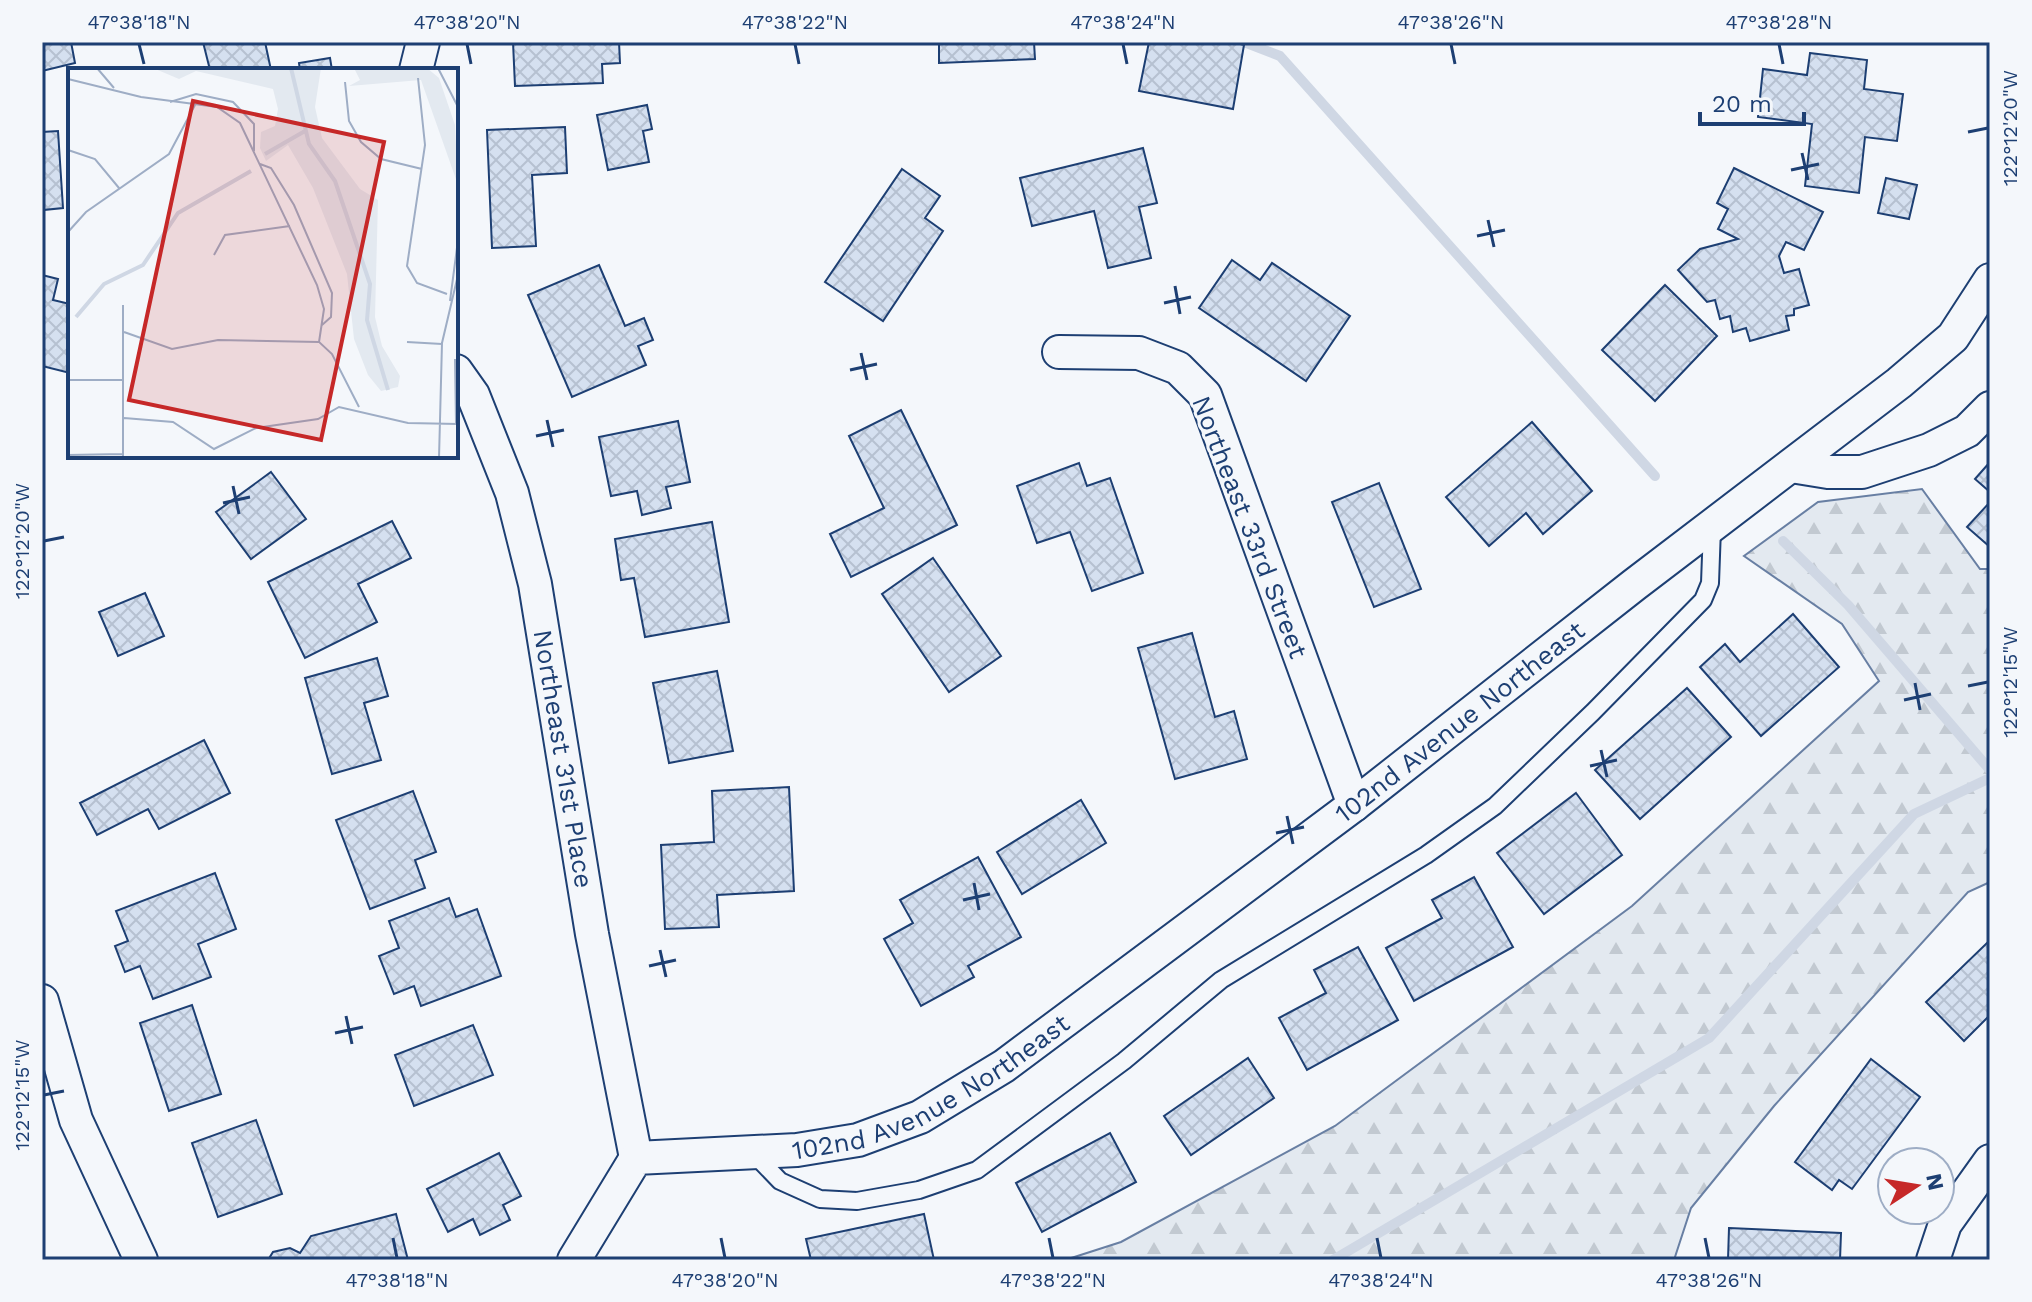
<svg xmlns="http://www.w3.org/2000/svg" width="2032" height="1302" font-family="'Work Sans',sans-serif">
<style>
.forest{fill:url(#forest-firs);stroke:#687fa3;stroke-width:2}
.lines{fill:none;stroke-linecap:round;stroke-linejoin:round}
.stream{stroke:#cfd7e4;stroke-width:10}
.building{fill:url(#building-cross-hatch);stroke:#1d3f73;stroke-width:2}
.lane-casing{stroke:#1d3f73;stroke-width:20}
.street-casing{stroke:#1d3f73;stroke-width:36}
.lane{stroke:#f4f7fb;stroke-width:16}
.street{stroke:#f4f7fb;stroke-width:32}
.ticks{fill:none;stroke:#1d3f73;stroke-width:3}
.labels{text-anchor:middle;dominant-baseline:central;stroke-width:6;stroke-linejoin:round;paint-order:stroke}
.street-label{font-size:26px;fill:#1d3f73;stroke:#f4f7fb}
.inset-river{fill:none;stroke:#cfd7e4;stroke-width:4}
.inset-road{fill:none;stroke:#9eadc5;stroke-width:2}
.view{fill:#c62828;fill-opacity:0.15;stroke:#c62828;stroke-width:4}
.inset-edge{fill:none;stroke:#1d3f73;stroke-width:4}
.neatline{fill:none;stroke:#1d3f73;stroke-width:3}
.ticks-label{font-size:20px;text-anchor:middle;fill:#1d3f73}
</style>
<defs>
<pattern id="forest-firs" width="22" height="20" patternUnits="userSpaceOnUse" patternTransform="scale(2)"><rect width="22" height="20" fill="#e3e9f0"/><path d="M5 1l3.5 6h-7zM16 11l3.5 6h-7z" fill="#c2c9d1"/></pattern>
<pattern id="building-cross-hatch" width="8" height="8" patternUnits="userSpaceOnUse" patternTransform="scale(2)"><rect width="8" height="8" fill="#d5e0f0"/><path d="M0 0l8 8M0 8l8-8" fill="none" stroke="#b6c1d1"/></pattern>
</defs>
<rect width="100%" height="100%" fill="#f4f7fb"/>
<!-- forest -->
<polygon class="forest" points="1922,489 1980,569 1990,569 1990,882 1968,892 1774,1106 1691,1208 1674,1260 1065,1260 1121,1242 1335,1126 1632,906 1879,681 1842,624 1744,556 1818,502"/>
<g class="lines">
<!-- stream -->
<g class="stream">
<polyline points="1244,42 1280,56 1655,476"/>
<polyline points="1783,541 1848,605 1990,770"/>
<polyline points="1333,1260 1709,1038 1914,814 1990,778"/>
</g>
</g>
<!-- building -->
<g class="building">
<polygon points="42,42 71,42 75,63 42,71"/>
<polygon points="203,42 265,42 271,70 210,70"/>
<polygon points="513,42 619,42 620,63 602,64 603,83 515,86"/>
<polygon points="939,42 1034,42 1035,59 939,63"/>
<polygon points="1149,42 1233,42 1244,45 1233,109 1139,91"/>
<polygon points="1810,53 1867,60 1864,89 1903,94 1897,141 1865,137 1859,193 1805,186 1812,124 1758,117 1763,69 1807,75"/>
<polygon points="330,58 332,70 300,70 299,63"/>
<polygon points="647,105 652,129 643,131 649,162 608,170 597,115"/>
<polygon points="565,127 567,173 532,175 536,246 492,248 487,130"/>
<polygon points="58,131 63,208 44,210 44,220 42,220 42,132"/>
<polygon points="1143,148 1157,203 1139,207 1151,258 1108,268 1094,211 1032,226 1020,178"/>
<polygon points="1734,168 1823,212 1804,250 1786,242 1779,256 1784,273 1799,269 1809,305 1794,309 1794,315 1786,316 1789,330 1750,341 1746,328 1733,332 1730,316 1720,319 1715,300 1707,302 1678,270 1700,249 1738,239 1718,229 1728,209 1717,203"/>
<polygon points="902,169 940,196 925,218 943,231 883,321 825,282"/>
<polygon points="1886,178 1917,185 1909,219 1878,213"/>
<polygon points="1232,260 1260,280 1272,263 1350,316 1306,381 1199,308"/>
<polygon points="599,265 625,326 644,318 653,340 638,346 646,365 572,397 528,295"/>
<polygon points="42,275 58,279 53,300 70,304 70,373 42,366"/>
<polygon points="1665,285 1717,336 1655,401 1602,350"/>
<polygon points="901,410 957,525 851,577 830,534 884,508 849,436"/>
<polygon points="678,421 690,482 666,487 671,508 642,515 637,491 611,496 599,437"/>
<polygon points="1532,422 1592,491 1543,534 1526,513 1489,546 1446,497"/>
<polygon points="1990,462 1990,492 1975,479"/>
<polygon points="1079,463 1087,486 1110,478 1143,573 1092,591 1070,532 1037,543 1017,486"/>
<polygon points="271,472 306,519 251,559 216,512"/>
<polygon points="1379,483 1421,589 1374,607 1332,502"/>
<polygon points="1990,502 1990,547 1967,527"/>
<polygon points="392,521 411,558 358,584 377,622 305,658 268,582"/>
<polygon points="712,522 729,622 645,637 634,578 621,580 615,539"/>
<polygon points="933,558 1001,656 949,692 882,594"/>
<polygon points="145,593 164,636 118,656 99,612"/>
<polygon points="1793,614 1839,667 1761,736 1700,667 1725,644 1740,662"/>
<polygon points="1192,633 1215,717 1234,711 1247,759 1175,779 1138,648"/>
<polygon points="377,658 388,696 364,703 381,760 332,774 305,678"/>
<polygon points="717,671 733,751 669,763 653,683"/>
<polygon points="1687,688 1731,737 1640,819 1595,770"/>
<polygon points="204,740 230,793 159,829 148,809 97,835 80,803"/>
<polygon points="789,787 794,891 717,895 719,927 665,929 661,845 714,842 712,791"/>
<polygon points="413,791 436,852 415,860 425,888 370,909 336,820"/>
<polygon points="1576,793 1622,855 1544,914 1497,853"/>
<polygon points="1081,800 1106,843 1022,894 997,852"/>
<polygon points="978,857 1021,937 968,966 974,977 921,1006 884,939 913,923 900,900"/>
<polygon points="215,873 236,929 198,944 211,977 153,999 140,966 125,972 115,946 128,941 116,911"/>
<polygon points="1474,877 1513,947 1414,1001 1386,948 1442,918 1432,900"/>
<polygon points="449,898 456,917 477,909 501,976 421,1006 414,986 394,994 379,956 399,948 389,921"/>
<polygon points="1988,942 1990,1015 1964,1041 1926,1002"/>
<polygon points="1358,947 1398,1020 1307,1070 1279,1018 1326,993 1314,970"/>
<polygon points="192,1005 221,1094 169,1111 140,1023"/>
<polygon points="473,1025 493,1075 414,1106 395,1055"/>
<polygon points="1248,1058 1274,1098 1191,1155 1164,1116"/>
<polygon points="1871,1059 1920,1097 1852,1189 1839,1180 1832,1190 1795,1162"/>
<polygon points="256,1120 282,1194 218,1217 192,1143"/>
<polygon points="1110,1133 1136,1182 1042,1232 1016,1183"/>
<polygon points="499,1153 521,1196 503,1205 510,1220 480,1235 473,1219 448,1232 427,1189"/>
<polygon points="396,1214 408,1260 268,1260 273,1252 290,1248 300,1253 311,1236"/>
<polygon points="924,1214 934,1260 811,1260 806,1239"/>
<polygon points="1729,1228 1841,1233 1840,1260 1728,1260"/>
</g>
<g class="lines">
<!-- lane casing -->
<g class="lane-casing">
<polyline id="lane" points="753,1153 780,1181 820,1199 857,1201 919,1190 977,1170 1124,1061 1221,980 1426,855 1495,806 1593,712 1703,600 1710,583 1712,528"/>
</g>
<!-- street casing -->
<g class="street-casing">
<g id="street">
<polyline points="416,70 423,42"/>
<polyline points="1059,352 1139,353 1178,368 1205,395 1354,805"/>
<path id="s1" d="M456,371l17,24 39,98 23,91 57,350 44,224"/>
<polyline points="1791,466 1828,472 1862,472 1929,450 1967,431 1990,408"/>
<polyline points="42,1001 76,1120 141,1260"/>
<path id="s2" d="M574,1260l62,-102 161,-8 61,-10 62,-23 84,-51 350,-261 280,-220 265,-202 54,-46 37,-57"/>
<polyline points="1933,1260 1945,1224 1990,1161"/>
</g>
</g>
<!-- lane -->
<use href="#lane" class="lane"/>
<!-- street -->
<use href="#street" class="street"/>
</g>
<!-- ticks -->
<path class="ticks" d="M139,44l5,20M467,44l4,20M795,44l4,20M1123,44l4,20M1451,44l4,20M1779,44l4,20M1968,132l20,-4M1802,153l6,27M1791,170l28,-6M1488,220l6,27M1477,236l28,-6M1175,286l5,28M1164,303l27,-6M861,353l6,27M850,370l27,-6M547,420l6,27M536,436l28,-6M233,486l6,28M223,503l27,-6M44,541l20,-4M1915,683l5,27M1968,686l20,-4M1904,700l27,-6M1601,750l6,27M1590,766l27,-6M1287,816l6,28M1276,833l28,-6M974,883l5,27M963,900l27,-6M660,950l6,27M649,966l27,-6M346,1016l6,28M335,1033l28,-6M44,1095l20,-4M393,1238l4,20M721,1238l4,20M1049,1238l4,20M1377,1238l4,20M1705,1238l4,20"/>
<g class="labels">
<!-- street labels -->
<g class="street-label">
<text transform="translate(1250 527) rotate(69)">Northeast 33rd Street</text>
<text stroke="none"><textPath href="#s2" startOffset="1078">102nd Avenue Northeast</textPath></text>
<text stroke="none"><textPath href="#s1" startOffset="406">Northeast 31st Place</textPath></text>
<text stroke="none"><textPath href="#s2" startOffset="430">102nd Avenue Northeast</textPath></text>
</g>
</g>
<!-- overview -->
<g transform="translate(68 68)">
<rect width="390" height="390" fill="#f4f7fb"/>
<path d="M85,0h168l-6,39 7,31 38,51 18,11 -3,117 7,29 18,30 -2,11 -17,4 -13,-16 -14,-36 -7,-65 -34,-86 -25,-43 -22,16 -6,-13 1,-16 14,-6 3,-17 -5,-20 -77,-18 -17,8zM286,0h73l12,10 16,47 3,60 -37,-105 -72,6 11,-6z" fill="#e3e9f0"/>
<path class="inset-river" d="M223,0l18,76 26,37 35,103 -3,36 21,70M197,86l40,-23M8,249l28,-33 39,-19 35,-52 73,-42"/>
<path class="inset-road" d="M29,0l17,20M370,0l20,39M350,10l7,67 -18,121 10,17 30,11M0,11l73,18 76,10 23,16 77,162 7,24 -5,33 13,12 27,53M277,14l4,39 12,21 20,17 41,10M102,34l26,-8 37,8 21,22v27M0,82l27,9 24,29M192,96l11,4 23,37 38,88 -1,24 -9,8M0,164l18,-20 83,-58 26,-49M146,187l11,-20 65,-9M382,233l8,-61M56,264l48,17 46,-9 101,2M339,274l35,2M387,291l1,65M0,312h56M56,350l49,4 41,27 42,-21 62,-9 21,-12 69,16 50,1M0,387l55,-1M55,390v-153M371,390l3,-115 16,-68"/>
<path class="view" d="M125,33l191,41 -63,298 -192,-40z"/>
<rect width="390" height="390" class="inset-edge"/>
</g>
<!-- border -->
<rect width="2032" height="1302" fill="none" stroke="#f4f7fb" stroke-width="88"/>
<!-- north arrow -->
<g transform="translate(1916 1186) rotate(78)"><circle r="38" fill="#f4f7fb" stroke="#9eadc5" stroke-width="2"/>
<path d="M0-6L14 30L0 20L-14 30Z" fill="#c62828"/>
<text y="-12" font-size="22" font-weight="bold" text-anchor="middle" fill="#1d3f73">N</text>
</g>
<!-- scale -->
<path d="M1700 112v12h104v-12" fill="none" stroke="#1d3f73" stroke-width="4"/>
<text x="1712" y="112" font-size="24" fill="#1d3f73" stroke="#f4f7fb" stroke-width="6" paint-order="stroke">20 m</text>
<rect x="44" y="44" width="1944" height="1214" class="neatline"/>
<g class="ticks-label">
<text x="139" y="29">47°38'18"N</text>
<text x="467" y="29">47°38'20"N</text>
<text x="795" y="29">47°38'22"N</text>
<text x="1123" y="29">47°38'24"N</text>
<text x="1451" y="29">47°38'26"N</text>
<text x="1779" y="29">47°38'28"N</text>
<text transform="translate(2010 128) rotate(-90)" y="7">122°12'20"W</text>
<text transform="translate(22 541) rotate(-90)" y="7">122°12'20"W</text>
<text transform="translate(2010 682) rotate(-90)" y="7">122°12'15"W</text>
<text transform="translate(22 1095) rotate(-90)" y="7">122°12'15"W</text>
<text x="397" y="1287">47°38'18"N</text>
<text x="725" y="1287">47°38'20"N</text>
<text x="1053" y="1287">47°38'22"N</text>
<text x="1381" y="1287">47°38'24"N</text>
<text x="1709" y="1287">47°38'26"N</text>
</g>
</svg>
